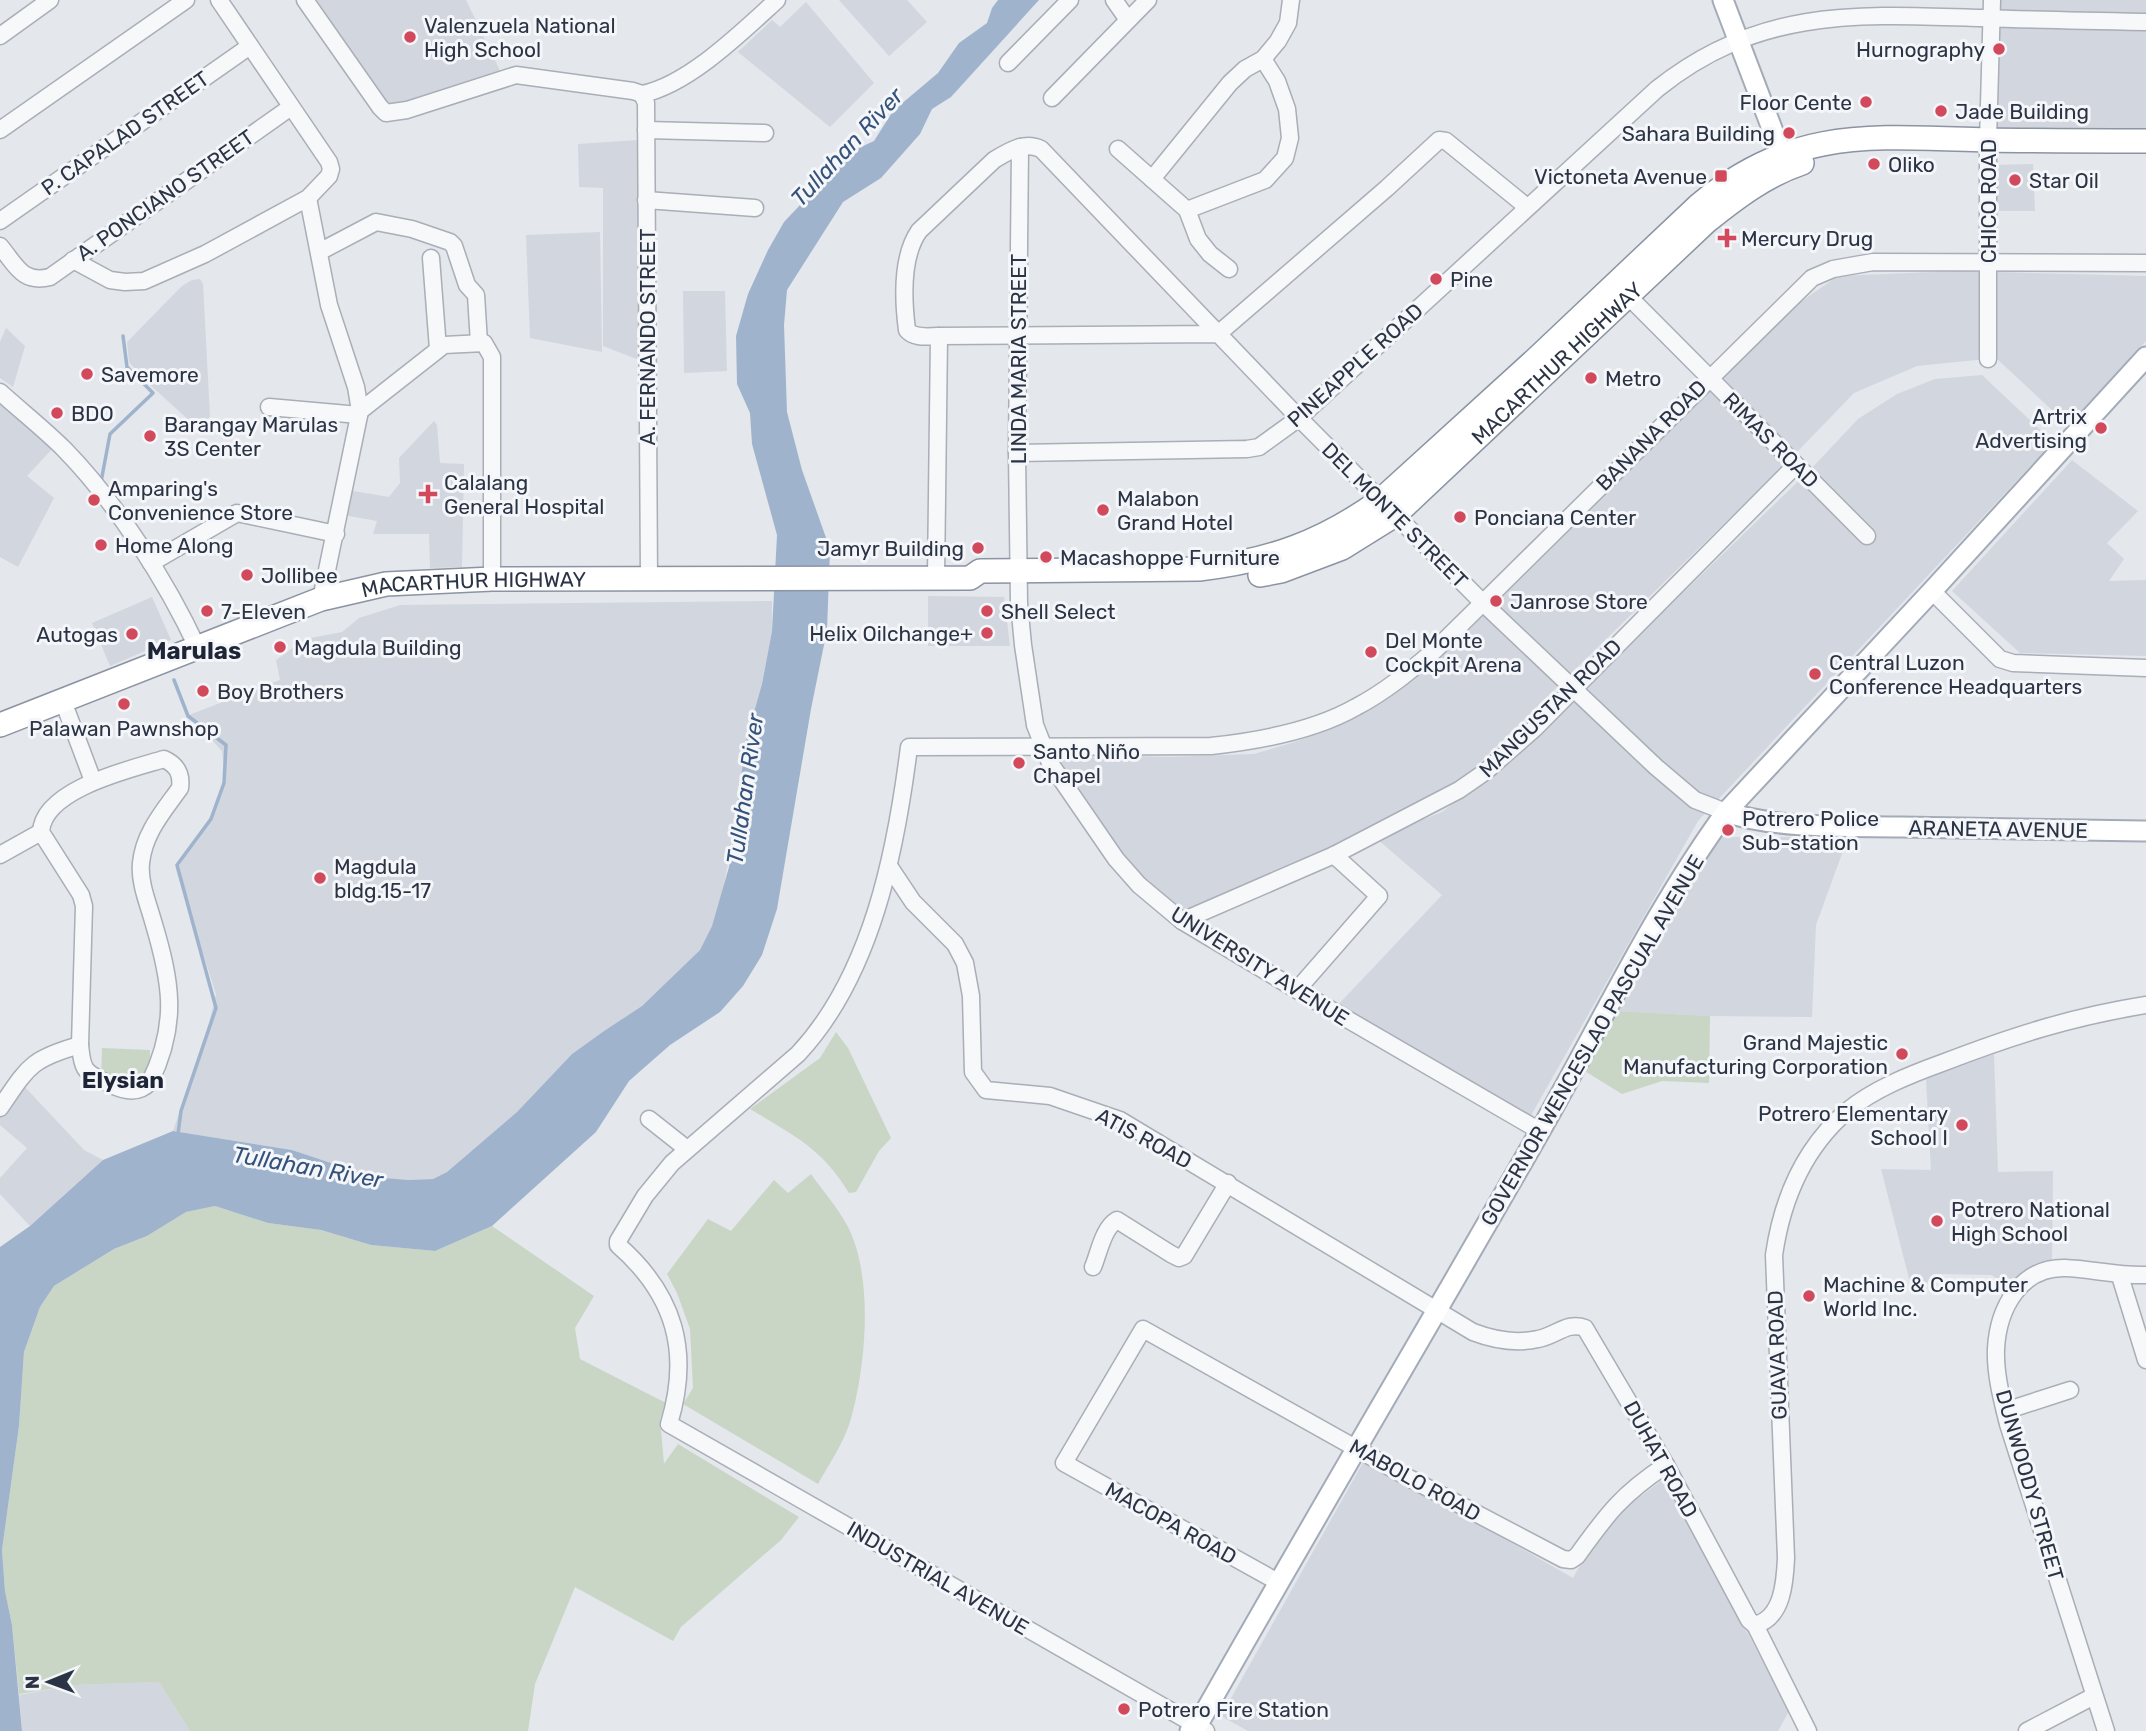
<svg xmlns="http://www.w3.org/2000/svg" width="2146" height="1731" font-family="Rubik,sans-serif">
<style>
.built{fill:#d2d6de}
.green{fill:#c9d6c5}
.water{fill:#9fb4cc}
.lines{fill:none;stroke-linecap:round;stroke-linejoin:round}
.stream{stroke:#9fb4cc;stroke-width:3.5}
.minor-casing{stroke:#a9aeb7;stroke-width:19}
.major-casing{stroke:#a3abb8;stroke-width:23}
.highway-casing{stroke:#8b94a3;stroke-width:26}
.minor{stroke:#f7f8fa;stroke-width:16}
.major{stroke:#fff;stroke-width:19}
.highway{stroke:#fff;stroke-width:23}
.poi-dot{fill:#d1495b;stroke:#f4f6f9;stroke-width:2.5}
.labels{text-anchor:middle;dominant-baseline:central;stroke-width:6;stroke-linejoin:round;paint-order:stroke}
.poi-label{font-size:21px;fill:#2b3445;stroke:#f4f6f9;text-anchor:start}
.street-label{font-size:21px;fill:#2b3445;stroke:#f4f6f9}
.water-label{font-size:23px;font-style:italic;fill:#34527a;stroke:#f4f6f9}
.neighbourhood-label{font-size:23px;font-weight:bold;fill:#1d2536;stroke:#f4f6f9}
.quarter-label{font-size:24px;font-weight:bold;fill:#1d2536;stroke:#f4f6f9}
</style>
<rect width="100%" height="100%" fill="#e4e7ec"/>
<!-- built -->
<g class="built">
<polygon points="312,0 466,0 502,75 396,108 387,106"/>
<polygon points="839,0 907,0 927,22 889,56"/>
<polygon points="1992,0 2146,0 2146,129 1991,128"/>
<polygon points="806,2 874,83 830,127 738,52 772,20 780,27"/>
<polygon points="638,140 639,360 603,346 603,188 579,187 578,144"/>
<polygon points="2033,164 2035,211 1991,211 1992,165"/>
<polygon points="600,232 602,352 530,338 526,235"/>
<polygon points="1958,271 2146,276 2146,341 2068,425 1996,358 1917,366 1854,393 1796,453 1454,788 1401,818 1182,913 1140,881 1056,760 1063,754 1168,757 1254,754 1298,741 1370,710 1438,655 1799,303 1838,276"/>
<polygon points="200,279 203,284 210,417 202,423 192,423 147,382 129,362 127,342 182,286 192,280"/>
<polygon points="683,291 725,291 727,371 684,373"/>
<polygon points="6,328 25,346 13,387 0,378 0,342"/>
<polygon points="1982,375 2053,442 1698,821 1529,1119 1335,1008 1442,895 1376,838 1442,812 1502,767 1811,469 1858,419 1897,394 1935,379"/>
<polygon points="0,402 53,448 27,476 54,498 18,567 0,557"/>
<polygon points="434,421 437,425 440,463 464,464 462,567 430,568 429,534 373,534 377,521 343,515 347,490 389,497 400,483 399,458"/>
<polygon points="2072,460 2138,511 2107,543 2124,559 2109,581 2146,580 2146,656 2020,653 1952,591"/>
<polygon points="928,596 1004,597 1010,646 928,646"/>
<polygon points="152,597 171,640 110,666 92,623"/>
<polygon points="772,601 772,631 721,900 712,926 700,950 642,1006 604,1031 572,1054 517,1112 447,1172 433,1179 409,1180 373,1177 292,1150 173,1131 209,1023 216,994 176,870 214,811 225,776 222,751 189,715 280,680 276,660 305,639 342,632 359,618 400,605"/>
<polygon points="1720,837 1848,837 1816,925 1812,1017 1710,1016 1617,1011"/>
<polygon points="1994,1054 1998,1172 2053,1171 2052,1259 2037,1267 2007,1288 1992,1275 1938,1274 1913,1294 1881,1169 1931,1170 1926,1079"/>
<polygon points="22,1084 84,1150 103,1160 30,1226 0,1194 0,1178 27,1148 0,1125 0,1117"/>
<polygon points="1365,1459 1573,1578 1587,1553 1617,1514 1665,1478 1789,1711 1778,1731 1248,1731 1221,1716"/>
<polygon points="159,1682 190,1731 22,1731 19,1695 76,1685"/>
</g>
<!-- green -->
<g class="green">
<polygon points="1617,1011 1710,1016 1709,1083 1662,1081 1622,1094 1583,1070"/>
<path d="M836,1032l12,16 43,90 -12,13 -23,41 -7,1c-27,-45 -56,-58 -99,-84l70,-51z"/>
<polygon points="102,1048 150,1050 149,1079 101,1078"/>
<path d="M811,1174c12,17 27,34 37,53 26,51 18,141 2,195 -7,22 -21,42 -32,62l-135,-80 10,-16 -3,-59 -13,-36 -10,-19 41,-55 23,12 43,-51 14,13z"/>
<polygon points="215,1206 268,1223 321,1230 371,1245 435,1251 492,1226 594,1296 575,1328 580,1359 666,1403 660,1419 664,1464 626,1517 678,1444 799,1517 781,1540 681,1627 673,1641 575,1587 535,1684 528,1731 190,1731 159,1682 76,1685 19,1694 12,1625 5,1591 2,1550 19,1426 24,1352 40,1307 54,1286 114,1249 147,1236 186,1212"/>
</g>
<!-- water -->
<polygon class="water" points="998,0 1039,0 951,97 932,109 920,134 881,178 843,202 787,290 784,325 787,412 802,470 830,549 827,630 811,709 777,909 762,955 743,986 720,1012 670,1045 629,1081 596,1132 492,1226 435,1251 371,1245 321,1230 268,1223 215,1206 186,1212 147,1236 114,1249 54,1286 40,1307 24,1352 19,1426 2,1550 5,1591 12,1625 22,1731 0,1731 0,1247 30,1226 103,1160 173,1131 292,1150 373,1177 409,1180 433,1179 447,1172 517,1112 572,1054 604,1031 642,1006 700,950 712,926 729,867 746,741 762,684 772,631 777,535 752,444 750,413 737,384 736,336 748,294 768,250 784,222 850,152 874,141 893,111 938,73 959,43 987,23 992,8"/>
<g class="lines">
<!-- stream -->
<g class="stream">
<polyline points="101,482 110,434 153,393 127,367 123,336"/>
<polyline points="174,680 188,716 226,745 224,783 211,819 177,865 216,1008 181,1111 178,1134"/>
</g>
<!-- minor casing -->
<g class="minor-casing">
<g id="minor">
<polyline points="305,0 380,107 386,113 407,110 516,75 633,91 642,94"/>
<polyline points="1114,0 1128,20"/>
<polyline points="0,36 50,0"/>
<polyline points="1008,63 1070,0"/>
<polyline points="642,94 646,103 649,580"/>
<path d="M642,94c46,-9 100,-62 135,-94"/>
<polyline points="1052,98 1148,0"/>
<polyline points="0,130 186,0"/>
<polyline points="646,130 765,133"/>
<polyline points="1020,147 1017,453 1019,603 1023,645 1035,725 1050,763 1116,859 1139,885 1182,921 1297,990 1540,1131"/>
<polyline points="1118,149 1187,210 1198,239 1210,254 1229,269"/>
<polyline points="1152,179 1230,83 1245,69 1263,59 1278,41 1288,23 1291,0"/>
<polyline points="308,198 329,305 356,387 360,411 321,599"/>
<polyline points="646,200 755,208"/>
<path d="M1527,207l-81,-66 -7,-1 -52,48 -169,146 -279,2c-10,0 -25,3 -32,-6 -4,-31 -6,-73 12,-99l75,-71c15,-9 30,-19 47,-11l258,269 183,184 174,165 39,33 31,12"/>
<polyline points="1187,210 1265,180 1285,158 1290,138 1287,109 1277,81 1263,59"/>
<polyline points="0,221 250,46"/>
<path d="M0,246c16,19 22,38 50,31l241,-170"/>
<polyline points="319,252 376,222 412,229 450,242 454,246 467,285 476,295 479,343"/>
<polyline points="431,258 438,349"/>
<polyline points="73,260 110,280 125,282 144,281 205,254 308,198 329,176 331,169 329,162 219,0"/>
<polyline points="1622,290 1867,536"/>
<polyline points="1988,359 1988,140 1992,0"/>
<path d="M0,392c21,19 44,37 64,57 52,53 103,133 134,200"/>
<polyline points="269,407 359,415"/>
<polyline points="360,411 444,345 484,343 492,357 492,579"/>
<path d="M1017,453l230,-4 12,-2 40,-29 358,-329c102,-82 201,-75 324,-71 55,2 110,3 165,4"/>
<polyline points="151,563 237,513 336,534"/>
<polyline points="936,578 939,336"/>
<polyline points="1932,591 2000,659 2013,663 2146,668"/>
<polyline points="63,701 93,781"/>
<path d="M164,759c13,6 18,15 16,29 -17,24 -36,45 -39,75 -2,19 7,40 12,58 18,60 26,102 -3,161 -14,15 -31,7 -47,-1 -7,-4 -14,-6 -18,-13 -4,-7 -4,-16 -5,-23l4,-139 -3,-11 -40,-63c2,-43 90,-63 123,-73z"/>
<polyline points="0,855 41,832"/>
<path d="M889,866l24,36 42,42 10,19 6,33 2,76 13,18 64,6 70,24 353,212c21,8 43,12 65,7 18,-3 29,-18 47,-11l81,137 83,155 6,5 53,106"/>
<polyline points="1182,921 1334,855 1459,790 1485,772 1534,729 1796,465"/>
<polyline points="1297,990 1379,896 1334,855"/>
<path d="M0,1108c28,-41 30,-49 80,-63"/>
<polyline points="649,1119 687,1149"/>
<path d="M1093,1267c6,-14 10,-39 24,-47l54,34 8,4 5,-2 44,-73"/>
<polyline points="2120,1276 2146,1360"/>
<polyline points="2005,1411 2070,1390"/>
<path d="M1278,1582l-214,-119 79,-134 266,149 154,81 8,1 6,-4c30,-42 45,-62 89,-91"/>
<path d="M1755,1625c28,-7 30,-44 31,-67l-12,-303c8,-55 30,-107 73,-144 27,-22 62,-36 95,-48 70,-27 129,-46 204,-58"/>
<path d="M1206,1731l-537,-307c22,-72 6,-129 -51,-179v-4l27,-45 27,-33 126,-109c74,-79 98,-203 111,-307l302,-1c47,-5 103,-15 145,-39 29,-15 54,-36 79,-57l377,-372 21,-9 40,-7 273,1"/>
<polyline points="2027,1731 2094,1696"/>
<path d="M2106,1731l-98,-307c-6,-24 -13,-50 -12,-75 2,-40 24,-82 69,-81 27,1 53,8 81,7"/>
</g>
</g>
<!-- major casing -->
<g class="major-casing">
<g id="major">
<polyline points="1723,0 1787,168"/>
<path d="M1726,812c50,17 121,14 175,15 81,1 163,3 245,4"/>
<path d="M1190,1731l7,-5 9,-16c109,-193 223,-384 333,-577 61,-107 114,-221 187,-321l206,-221 214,-234"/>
</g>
</g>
<!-- highway casing -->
<g class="highway-casing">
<g id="highway">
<path id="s1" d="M1260,575l21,-4 61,-23 53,-33 312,-294c30,-24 59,-46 95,-58"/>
<path id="s2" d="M0,725l321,-126 65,-15 106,-5 478,-1 10,-7 219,-2c71,-8 124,-27 182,-69l154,-140 164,-155c95,-79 173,-68 287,-65 53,1 107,1 160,1"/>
</g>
</g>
<!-- minor -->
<use href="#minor" class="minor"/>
<!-- major -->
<use href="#major" class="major"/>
<!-- highway -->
<use href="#highway" class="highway"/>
</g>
<!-- markers -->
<g class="poi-dot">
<circle cx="410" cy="37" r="7"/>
<circle cx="1999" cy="49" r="7"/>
<circle cx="1866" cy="102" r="7"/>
<circle cx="1941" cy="111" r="7"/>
<circle cx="1789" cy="133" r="7"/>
<circle cx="1874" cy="164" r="7"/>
<rect x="1714" y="169" width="14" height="14" rx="3.5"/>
<circle cx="2015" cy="180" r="7"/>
<path d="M1723.5 227.5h7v7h7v7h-7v7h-7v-7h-7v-7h7z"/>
<circle cx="1436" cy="279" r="7"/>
<circle cx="87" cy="374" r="7"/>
<circle cx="1591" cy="378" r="7"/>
<circle cx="57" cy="413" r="7"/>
<circle cx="2101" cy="428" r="7"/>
<circle cx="150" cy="436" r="7"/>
<path d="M424.5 483.5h7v7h7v7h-7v7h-7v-7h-7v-7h7z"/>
<circle cx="94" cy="500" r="7"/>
<circle cx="1103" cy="510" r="7"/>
<circle cx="1460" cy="517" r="7"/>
<circle cx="101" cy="545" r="7"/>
<circle cx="978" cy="548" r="7"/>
<circle cx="1046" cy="557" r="7"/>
<circle cx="247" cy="575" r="7"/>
<circle cx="1496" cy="601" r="7"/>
<circle cx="207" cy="611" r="7"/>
<circle cx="987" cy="611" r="7"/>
<circle cx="987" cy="633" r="7"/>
<circle cx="132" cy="634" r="7"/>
<circle cx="280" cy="647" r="7"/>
<circle cx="1371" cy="652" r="7"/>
<circle cx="1815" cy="674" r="7"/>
<circle cx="203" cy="691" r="7"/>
<circle cx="124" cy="704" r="7"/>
<circle cx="1019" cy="763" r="7"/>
<circle cx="1728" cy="830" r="7"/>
<circle cx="320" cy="878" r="7"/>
<circle cx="1902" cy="1054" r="7"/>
<circle cx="1962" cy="1125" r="7"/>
<circle cx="1937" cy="1221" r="7"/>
<circle cx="1809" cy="1296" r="7"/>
<circle cx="1124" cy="1709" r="7"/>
</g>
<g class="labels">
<!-- poi labels -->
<g class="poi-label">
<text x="424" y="25">Valenzuela National<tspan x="424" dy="24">High School</tspan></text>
<text x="1985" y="49" text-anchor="end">Hurnography</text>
<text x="1852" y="102" text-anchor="end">Floor Cente</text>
<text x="1955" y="111">Jade Building</text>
<text x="1775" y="133" text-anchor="end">Sahara Building</text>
<text x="1888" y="164">Oliko</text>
<text x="1707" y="176" text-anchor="end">Victoneta Avenue</text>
<text x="2029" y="180">Star Oil</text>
<text x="1741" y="238">Mercury Drug</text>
<text x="1450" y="279">Pine</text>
<text x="101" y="374">Savemore</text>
<text x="1605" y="378">Metro</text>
<text x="71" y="413">BDO</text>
<text x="2087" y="416" text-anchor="end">Artrix<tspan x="2087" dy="24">Advertising</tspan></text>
<text x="164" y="424">Barangay Marulas<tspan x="164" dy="24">3S Center</tspan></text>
<text x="444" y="482">Calalang<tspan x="444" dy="24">General Hospital</tspan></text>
<text x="108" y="488">Amparing's<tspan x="108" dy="24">Convenience Store</tspan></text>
<text x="1117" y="498">Malabon<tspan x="1117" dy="24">Grand Hotel</tspan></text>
<text x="1474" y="517">Ponciana Center</text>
<text x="115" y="545">Home Along</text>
<text x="964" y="548" text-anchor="end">Jamyr Building</text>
<text x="1060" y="557">Macashoppe Furniture</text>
<text x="261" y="575">Jollibee</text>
<text x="1510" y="601">Janrose Store</text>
<text x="221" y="611">7-Eleven</text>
<text x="1001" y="611">Shell Select</text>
<text x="973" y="633" text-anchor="end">Helix Oilchange+</text>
<text x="118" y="634" text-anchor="end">Autogas</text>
<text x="1385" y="640">Del Monte<tspan x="1385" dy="24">Cockpit Arena</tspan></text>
<text x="294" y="647">Magdula Building</text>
<text x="1829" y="662">Central Luzon<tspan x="1829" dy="24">Conference Headquarters</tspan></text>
<text x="217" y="691">Boy Brothers</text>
<text x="124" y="728" text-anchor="middle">Palawan Pawnshop</text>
<text x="1033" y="751">Santo Niño<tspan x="1033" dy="24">Chapel</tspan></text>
<text x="1742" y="818">Potrero Police<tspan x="1742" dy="24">Sub-station</tspan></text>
<text x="334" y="866">Magdula<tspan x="334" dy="24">bldg.15-17</tspan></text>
<text x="1888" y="1042" text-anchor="end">Grand Majestic<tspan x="1888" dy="24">Manufacturing Corporation</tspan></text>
<text x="1948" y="1113" text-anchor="end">Potrero Elementary<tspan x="1948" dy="24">School I</tspan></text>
<text x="1951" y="1209">Potrero National<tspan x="1951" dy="24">High School</tspan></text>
<text x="1823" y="1284">Machine &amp; Computer<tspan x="1823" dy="24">World Inc.</tspan></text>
<text x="1138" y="1709">Potrero Fire Station</text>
</g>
<!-- street labels -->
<g class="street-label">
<text transform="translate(125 133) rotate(-35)">P. CAPALAD STREET</text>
<text transform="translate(165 195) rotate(-35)">A. PONCIANO STREET</text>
<text transform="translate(1988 201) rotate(-90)">CHICO ROAD</text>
<text transform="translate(647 337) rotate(-90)">A. FERNANDO STREET</text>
<text transform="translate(1018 359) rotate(-90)">LINDA MARIA STREET</text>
<text stroke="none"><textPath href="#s1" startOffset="371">MACARTHUR HIGHWAY</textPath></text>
<text transform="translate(1355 365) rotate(-42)">PINEAPPLE ROAD</text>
<text transform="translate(1651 435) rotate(-45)">BANANA ROAD</text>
<text transform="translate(1771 440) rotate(45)">RIMAS ROAD</text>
<text transform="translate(1395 515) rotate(45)">DEL MONTE STREET</text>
<text stroke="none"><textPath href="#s2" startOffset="499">MACARTHUR HIGHWAY</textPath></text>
<text transform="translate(1550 708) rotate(-44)">MANGUSTAN ROAD</text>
<text transform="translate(1998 829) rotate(1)">ARANETA AVENUE</text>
<text transform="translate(1260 966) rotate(32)">UNIVERSITY AVENUE</text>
<text transform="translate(1592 1040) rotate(-60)">GOVERNOR WENCESLAO PASCUAL AVENUE</text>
<text transform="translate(1144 1138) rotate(28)">ATIS ROAD</text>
<text transform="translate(1777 1355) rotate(-92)">GUAVA ROAD</text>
<text transform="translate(1661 1459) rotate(61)">DUHAT ROAD</text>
<text transform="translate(1415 1480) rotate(29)">MABOLO ROAD</text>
<text transform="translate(2030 1485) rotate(74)">DUNWOODY STREET</text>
<text transform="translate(1171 1523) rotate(29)">MACOPA ROAD</text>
<text transform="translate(938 1578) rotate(30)">INDUSTRIAL AVENUE</text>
</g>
<!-- water labels -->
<g class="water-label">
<text transform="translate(847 147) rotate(-47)">Tullahan River</text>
<text transform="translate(745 789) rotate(-82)">Tullahan River</text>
<text transform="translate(308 1167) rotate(10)">Tullahan River</text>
</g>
<!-- neighbourhood labels -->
<g class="neighbourhood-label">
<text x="123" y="1080">Elysian</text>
</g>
<!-- quarter labels -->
<g class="quarter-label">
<text x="194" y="651">Marulas</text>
</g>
</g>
<!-- north arrow -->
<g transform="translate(49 1682) rotate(269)" stroke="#f4f6f9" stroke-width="5" paint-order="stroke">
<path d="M0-5L12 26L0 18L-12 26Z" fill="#2b3445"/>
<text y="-10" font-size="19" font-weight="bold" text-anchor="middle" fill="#2b3445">N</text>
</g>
</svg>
